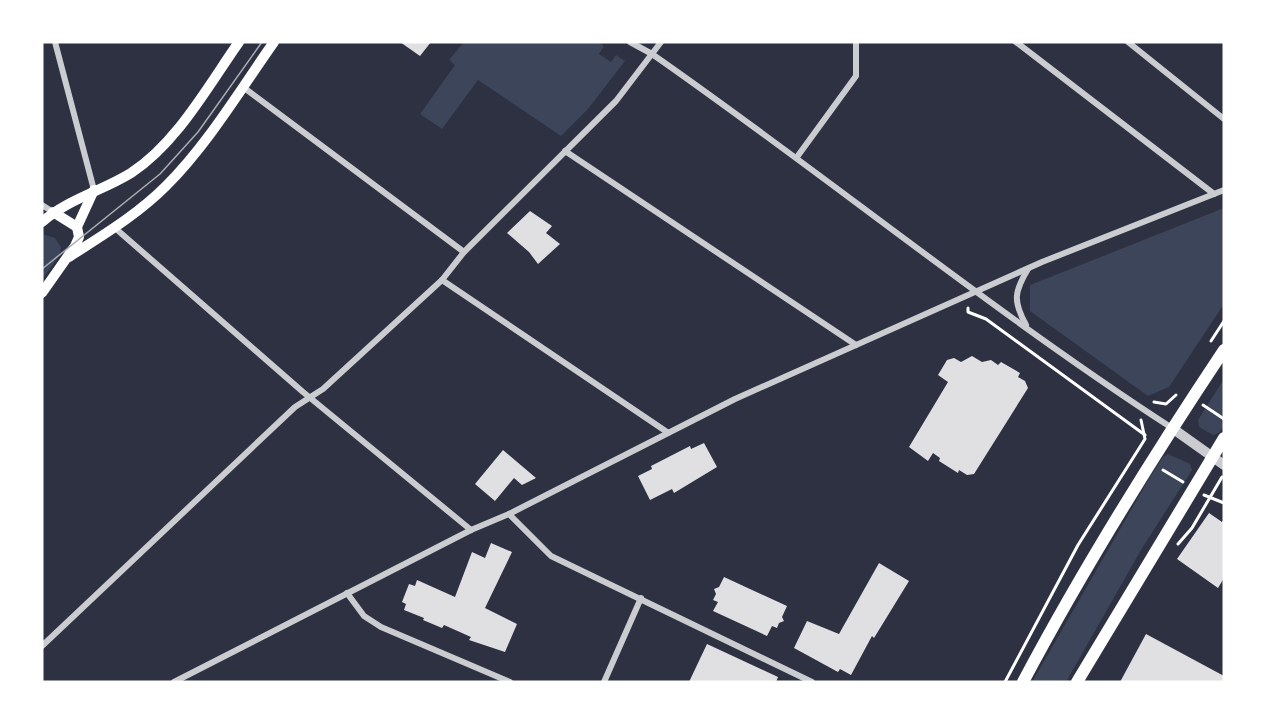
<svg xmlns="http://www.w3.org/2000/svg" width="1266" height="724" font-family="Ubuntu,sans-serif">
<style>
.green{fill:#3c4559}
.building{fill:#e0e0e3}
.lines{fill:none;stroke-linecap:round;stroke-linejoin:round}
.path{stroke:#fff;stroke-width:3}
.minor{stroke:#caccd0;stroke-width:6}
.tertiary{stroke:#caccd0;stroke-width:10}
.secondary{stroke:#fff;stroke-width:10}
.primary{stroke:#fff;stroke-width:12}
.tram{stroke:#abadb3;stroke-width:1.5}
</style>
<rect width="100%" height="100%" fill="#2d3142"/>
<!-- green -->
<g class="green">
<polygon points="464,42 598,42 604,46 599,54 611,62 616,55 625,61 588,109 561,136 478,80 442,129 420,114 455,65 449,60"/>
<polygon points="1224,208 1224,304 1169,387 1148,396 1030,311 1030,285"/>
<polygon points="42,234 55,238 61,247 60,254 42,280"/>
<polygon points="1224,379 1224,425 1219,433 1213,435 1199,427 1198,420"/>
<polygon points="1168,454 1190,464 1192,470 1141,550 1066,682 1032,682 1150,477 1163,457"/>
</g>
<!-- building -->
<g class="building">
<polygon points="400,42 431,42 420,56"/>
<polygon points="530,211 552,226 546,233 560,244 538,264 529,252 507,233"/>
<polygon points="972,356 982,362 991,360 998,365 1001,362 1020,373 1018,377 1025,381 1028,388 974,474 967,475 959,470 958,473 939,461 940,458 933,453 928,461 909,447 948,382 938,375 947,360 954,358 961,362"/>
<polygon points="704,443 717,467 674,493 672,489 650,500 638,476 652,469 651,466 690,446 691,449"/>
<polygon points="503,450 536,478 522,485 514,478 495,501 475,484"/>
<polygon points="1209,513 1222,522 1224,519 1224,578 1218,588 1177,559"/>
<polygon points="491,543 512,552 485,608 517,624 505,652 469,640 471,637 444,625 442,628 423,620 424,618 404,610 406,604 402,602 409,584 415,586 417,580 455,597 472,552 485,558"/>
<polygon points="879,563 909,581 874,638 872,636 851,675 840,669 838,672 794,648 807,621 839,634"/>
<polygon points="724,577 787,606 782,617 784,621 779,623 777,628 772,626 767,636 713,611 718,602 713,600 716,594 714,589 719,587"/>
<polygon points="1146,634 1224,676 1224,682 1120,682"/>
<polygon points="707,644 778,677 776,682 689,682"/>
</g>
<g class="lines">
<!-- path -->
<g class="path">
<polyline points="968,308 968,312 986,319 1145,435"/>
<polyline points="1211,341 1224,321"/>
<polyline points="1154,402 1166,404 1176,395"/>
<polyline points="1203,405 1224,419"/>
<polyline points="1163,470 1183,482"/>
<polyline points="1204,495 1224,503"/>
<polyline points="1178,544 1192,528 1222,477"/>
<polyline points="1005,682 1078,545 1145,439 1141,420"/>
</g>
<!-- minor -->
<g class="minor">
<polyline points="55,42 94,190"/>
<path d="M630,42l22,12c175,122 341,258 520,374"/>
<polyline points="1016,42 1214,194"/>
<polyline points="1128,42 1224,119"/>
<polyline points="243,87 464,252"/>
<polyline points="565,151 856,345"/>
<polyline points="797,157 856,76 856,42"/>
<polyline points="42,205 53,212"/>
<polyline points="115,228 303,392 471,530"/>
<polyline points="442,280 667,432"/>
<path d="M1026,325c-13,-24 -12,-33 2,-56"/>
<polyline points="509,514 551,556 812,682"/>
<polyline points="347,593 364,616 381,627 510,682"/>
<polyline points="42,646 295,407 323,389 442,280 464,252 616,101 661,42"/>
<polyline points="174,682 471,530 509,514 735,399 1042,262 1224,190"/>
<polyline points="604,682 641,598"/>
</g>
<!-- tertiary -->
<polyline class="tertiary" points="1172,428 1224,465"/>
<!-- secondary -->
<g class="secondary">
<polyline points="53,212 77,227"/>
<path d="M42,222c26,-23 60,-31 89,-49 46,-30 77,-87 108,-131"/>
<path d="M69,257c34,-22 68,-42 97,-71 42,-42 74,-96 108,-144"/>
<polyline points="42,293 75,246 79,237 77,227 94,190"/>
</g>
<!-- primary -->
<g class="primary">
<path d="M1023,682c61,-115 129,-224 201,-332"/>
<polyline points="1077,682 1224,438"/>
</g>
<!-- tram -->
<polyline class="tram" points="42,269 160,174 198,132 262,42"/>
</g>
<!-- border -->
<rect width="1266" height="724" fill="none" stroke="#ffffff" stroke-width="87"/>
</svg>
